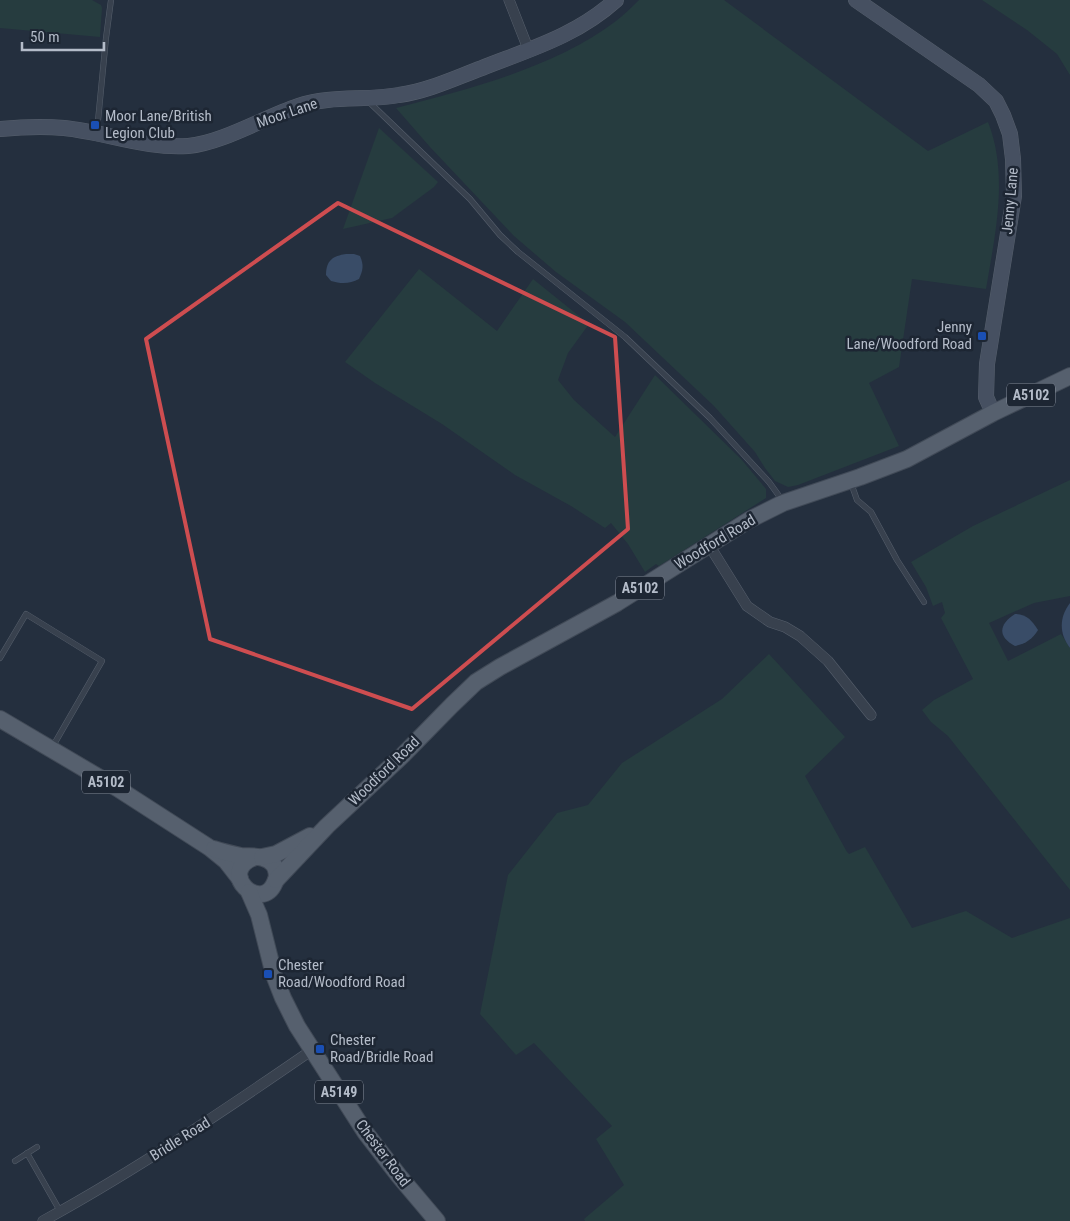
<svg xmlns="http://www.w3.org/2000/svg" width="1070" height="1221" font-family="'Roboto Condensed',sans-serif">
<style>
.green{fill:#263c3f}
.water{fill:#394c67}
.lines{fill:none;stroke-linecap:round;stroke-linejoin:round}
.lane-casing{stroke:#565f6c;stroke-width:6}
.street-casing{stroke:#565f6c;stroke-width:11}
.secondary-casing{stroke:#565f6c;stroke-width:16}
.primary-casing{stroke:#414a57;stroke-width:18}
.lane{stroke:#38414e;stroke-width:5}
.street{stroke:#38414e;stroke-width:10}
.secondary{stroke:#465061;stroke-width:15}
.primary{stroke:#56606e;stroke-width:16}
.marked{fill:none;stroke:#ce4d50;stroke-width:4;stroke-linejoin:round}
.transit-dot{fill:#1a4fb4;stroke:#1d2633;stroke-width:2}
.labels{text-anchor:middle;dominant-baseline:central;stroke-width:5;stroke-linejoin:round;paint-order:stroke}
.shield{fill:#1d2633;stroke:#878f9c;stroke-width:1}
.shield-label{font-size:14px;font-weight:bold;fill:#b4bcc9}
.street-label{font-size:15px;fill:#b4bcc9;stroke:#1d2633}
.poi-label{font-size:15px;fill:#b4bcc9;stroke:#1d2633;text-anchor:start}
</style>
<rect width="100%" height="100%" fill="#242f3e"/>
<!-- green -->
<g class="green">
<polygon points="0,0 92,0 101,5 102,8 100,37 0,28"/>
<path d="M639,0h85l204,151 60,-29c21,53 7,113 -2,167l-74,-10 -13,88 -30,16 30,63 -101,39 -10,2 -13,-6 -10,-13 -10,-16 -41,-46 -89,-84 -69,-50 -42,-36 -84,-89 -34,-39c73,-19 160,-41 220,-87 9,-7 16,-14 23,-21z"/>
<polygon points="982,0 1070,0 1070,75 1057,54 1027,30"/>
<polygon points="379,128 438,182 434,187 392,218 343,229"/>
<polygon points="419,269 497,331 533,279 589,324 568,353 558,380 574,400 615,437 655,375 741,459 766,489 766,498 659,566 656,564 645,572 628,544 611,523 605,528 571,506 515,475 442,424 375,383 345,362"/>
<polygon points="1070,480 1070,596 1034,603 989,623 1008,661 1061,634 1070,648 1070,890 948,736 931,722 922,710 934,700 973,679 941,618 945,613 942,602 933,606 926,587 911,562 973,526"/>
<polygon points="769,654 845,737 805,776 847,852 849,854 865,847 912,928 966,911 1012,938 1070,918 1070,1221 585,1221 584,1219 624,1185 596,1139 612,1126 534,1043 516,1055 480,1014 508,875 557,813 588,805 622,763 722,699"/>
</g>
<!-- water -->
<g class="water">
<path d="M346,254h8l6,2c4,9 3,14 -1,23 -9,5 -18,5 -28,2l-5,-6c0,-15 7,-19 20,-21z"/>
<path d="M1070,603v45c-11,-14 -11,-31 0,-45z"/>
<path d="M1015,614c12,0 17,7 23,16 -5,9 -13,14 -23,16 -18,-9 -16,-22 0,-32z"/>
</g>
<g class="lines">
<!-- lane casing -->
<g class="lane-casing">
<g id="lane">
<polyline points="368,101 470,199 500,235 518,252 625,337 710,418 769,482 782,500"/>
<polyline points="97,131 106,38 111,0"/>
<polyline points="851,483 857,500 871,512 897,560 924,602"/>
<polyline points="0,658 26,614 102,661 53,746"/>
<polyline points="27,1153 60,1211"/>
<polyline points="15,1161 37,1147"/>
</g>
</g>
<!-- street casing -->
<g class="street-casing">
<g id="street">
<polyline points="509,0 529,51"/>
<polyline points="709,545 747,606 770,622 785,627 800,636 828,661 871,715"/>
<path d="M43,1221c93,-51 182,-111 269,-171"/>
</g>
</g>
<!-- secondary casing -->
<g class="secondary-casing">
<g id="secondary">
<polyline points="856,0 979,85 996,101 1003,115 1010,134 1013,159 1014,196 987,364 986,397 993,413"/>
<path d="M0,129c21,-2 43,-3 64,-1 41,4 82,21 124,18 34,-3 77,-29 110,-40 33,-11 68,-5 101,-11 29,-4 56,-17 83,-27 48,-19 94,-32 134,-68"/>
</g>
</g>
<!-- primary casing -->
<g class="primary-casing">
<g id="primary">
<polyline points="0,719 117,788 210,848 226,861 240,879"/>
<path d="M214,849c9,3 18,5 27,7 7,0 16,0 22,2 4,1 7,3 10,6 4,5 5,13 2,18 -13,33 -60,-10 -20,-25"/>
<polyline points="262,857 276,854 310,836"/>
<polyline points="276,880 327,826 403,755 452,705 476,682 500,667 617,603 749,520 783,503 860,477 907,459 993,413 1070,376"/>
<polyline points="249,892 259,915 274,975 283,998 297,1026 365,1132 399,1176 437,1221"/>
</g>
</g>
<!-- lane -->
<use href="#lane" class="lane"/>
<!-- street -->
<use href="#street" class="street"/>
<!-- secondary -->
<use href="#secondary" class="secondary"/>
<!-- primary -->
<use href="#primary" class="primary"/>
</g>
<!-- marked area -->
<path class="marked" d="M338,203l277,134 13,192 -216,180 -202,-70 -64,-300z"/>
<!-- markers -->
<g class="transit-dot">
<rect x="90" y="120" width="10" height="10" rx="2.5"/>
<rect x="977" y="331" width="10" height="10" rx="2.5"/>
<rect x="263" y="969" width="10" height="10" rx="2.5"/>
<rect x="315" y="1044" width="10" height="10" rx="2.5"/>
</g>
<g class="labels">
<!-- shield labels -->
<g class="shield">
<rect x="1007" y="383.5" width="48" height="23" rx="4"/>
<rect x="616" y="576.5" width="48" height="23" rx="4"/>
<rect x="82" y="770.5" width="48" height="23" rx="4"/>
<rect x="315" y="1080.5" width="48" height="23" rx="4"/>
</g>
<g class="shield-label">
<text x="1031" y="395">A5102</text>
<text x="640" y="588">A5102</text>
<text x="106" y="782">A5102</text>
<text x="339" y="1092">A5149</text>
</g>
<!-- street labels -->
<g class="street-label">
<text transform="translate(287 113) rotate(-19)">Moor Lane</text>
<text transform="translate(1010 201) rotate(-85)">Jenny Lane</text>
<text transform="translate(715 542) rotate(-31)">Woodford Road</text>
<text transform="translate(384 771) rotate(-44)">Woodford Road</text>
<text transform="translate(180 1139) rotate(-32)">Bridle Road</text>
<text transform="translate(383 1153) rotate(53)">Chester Road</text>
</g>
<!-- poi labels -->
<g class="poi-label">
<text x="105" y="116">Moor Lane/British<tspan x="105" dy="17">Legion Club</tspan></text>
<text x="972" y="327" text-anchor="end">Jenny<tspan x="972" dy="17">Lane/Woodford Road</tspan></text>
<text x="278" y="965">Chester<tspan x="278" dy="17">Road/Woodford Road</tspan></text>
<text x="330" y="1040">Chester<tspan x="330" dy="17">Road/Bridle Road</tspan></text>
</g>
</g>
<!-- scale -->
<path d="M22 42v8h82v-8" fill="none" stroke="#b4bcc9" stroke-width="2.5"/>
<text x="30" y="42" font-size="15" fill="#b4bcc9" stroke="#1d2633" stroke-width="4" paint-order="stroke">50 m</text>
</svg>
